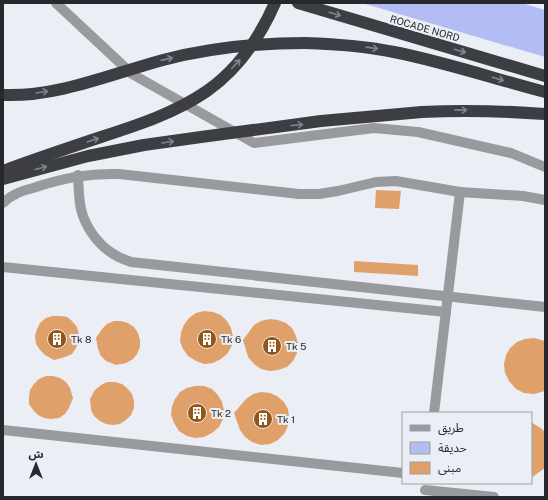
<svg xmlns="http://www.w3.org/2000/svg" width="548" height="500" font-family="'Public Sans','Noto Sans Arabic',sans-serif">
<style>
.green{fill:#b2bdf3}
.building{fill:#e0a069}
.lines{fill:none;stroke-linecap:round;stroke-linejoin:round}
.minor{stroke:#999a9d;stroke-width:10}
.highway{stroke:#3c3e44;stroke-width:12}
.highway-bridge{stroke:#3c3e44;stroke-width:12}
.oneway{stroke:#82848b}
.labels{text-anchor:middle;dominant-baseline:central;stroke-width:4;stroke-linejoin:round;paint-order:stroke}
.street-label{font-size:10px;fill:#27282b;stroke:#eceef6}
.poi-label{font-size:10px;fill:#27282b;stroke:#eceef6;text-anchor:start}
</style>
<rect width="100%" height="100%" fill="#eceef6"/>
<!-- green -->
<polygon class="green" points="362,3 522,3 545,10 545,57"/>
<!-- building -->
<g class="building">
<polygon points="376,190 401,191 399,209 375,208"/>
<polygon points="354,261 418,265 418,276 354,272"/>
<polygon points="204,311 213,312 221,315 227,321 231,328 234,341 228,353 221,359 213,363 204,364 196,361 188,356 183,349 180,341 181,332 184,325 189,318 196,313"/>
<polygon points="53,316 60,316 67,317 72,321 77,327 80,338 76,348 72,354 65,357 54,360 45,355 40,350 36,344 35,336 37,329 40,323 46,318"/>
<polygon points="270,319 278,320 286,323 292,328 296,336 298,344 297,353 293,361 287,367 278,370 270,371 261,369 254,364 248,357 243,340 254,325 261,321"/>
<polygon points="114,321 121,321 128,323 134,327 138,333 140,340 140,347 137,354 133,359 126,363 116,365 106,361 101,356 98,349 96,338 102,329 107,324"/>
<polygon points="534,338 545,341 545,391 534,394 524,393 516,389 509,381 505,373 504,364 506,355 510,348 517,342 525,339"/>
<polygon points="46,376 53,376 60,378 66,382 70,388 73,398 69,408 65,414 59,418 51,419 44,418 38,415 33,410 29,404 29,397 30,390 34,384 39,379"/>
<polygon points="107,382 115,382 122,384 127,388 132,394 134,401 134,408 131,415 126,420 120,424 113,425 106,424 100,421 94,416 91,410 90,399 95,390 101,385"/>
<polygon points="195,386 204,386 212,389 218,395 222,402 225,415 219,427 212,433 204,437 195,438 187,436 179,431 174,423 171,415 172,406 175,399 180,392 187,388"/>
<polygon points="261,392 270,393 277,396 284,402 288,409 289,417 288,426 284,434 278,440 270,444 261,445 252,442 245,437 240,430 234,413 246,399 253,394"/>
<polygon points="531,422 542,429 545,432 545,468 531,478"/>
</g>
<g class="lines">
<!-- minor -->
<g class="minor">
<polyline points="56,3 132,74 254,143 374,128 418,132 511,153 545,167"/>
<path d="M78,175c1,13 0,28 5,41 6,16 18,32 34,40 4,3 10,4 14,6l414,45"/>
<path d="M3,203c9,-9 19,-12 30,-15 30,-10 55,-15 86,-14l180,20h20l19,-3 38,-9 20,-1 64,11 63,4 22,4"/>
<polyline points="3,267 446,312"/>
<polyline points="434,413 460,192"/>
<polyline points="3,430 403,473"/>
<polyline points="425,490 494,497"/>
</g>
<!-- highway -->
<g class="highway">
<polyline points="298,3 545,76"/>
<path d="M305,43c30,1 60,3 89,9 51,10 101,27 151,40"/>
<path d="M422,112c41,-2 82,-1 123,2"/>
</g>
<!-- highway-bridge -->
<g class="highway-bridge">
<path d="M3,95c55,2 108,-21 160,-35 46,-12 95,-17 142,-17"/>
<path d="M3,171c32,-12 65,-23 98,-34 37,-12 74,-24 106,-46 31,-22 53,-54 68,-88"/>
<polyline points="3,179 88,156 144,145 201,137 321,121 422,112"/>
</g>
</g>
<!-- one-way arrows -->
<defs><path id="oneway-shaft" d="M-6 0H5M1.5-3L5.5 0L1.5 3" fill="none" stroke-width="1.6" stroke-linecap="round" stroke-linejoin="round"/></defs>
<g class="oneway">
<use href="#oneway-shaft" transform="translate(335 14) rotate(17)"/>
<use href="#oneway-shaft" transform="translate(372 48) rotate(9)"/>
<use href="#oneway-shaft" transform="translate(460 51) rotate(16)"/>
<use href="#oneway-shaft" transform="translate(167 59) rotate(-13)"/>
<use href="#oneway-shaft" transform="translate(236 64) rotate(-46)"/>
<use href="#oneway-shaft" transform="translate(498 79) rotate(16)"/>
<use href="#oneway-shaft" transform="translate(42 92) rotate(-9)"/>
<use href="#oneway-shaft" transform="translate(461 110) rotate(1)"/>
<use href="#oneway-shaft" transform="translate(297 125) rotate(-7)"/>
<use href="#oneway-shaft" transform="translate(93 140) rotate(-19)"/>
<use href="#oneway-shaft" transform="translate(168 142) rotate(-9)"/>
<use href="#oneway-shaft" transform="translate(41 168) rotate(-15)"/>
</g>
<!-- icons -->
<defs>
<g id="building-disc" transform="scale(1)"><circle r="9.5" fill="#925518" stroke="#eceef6"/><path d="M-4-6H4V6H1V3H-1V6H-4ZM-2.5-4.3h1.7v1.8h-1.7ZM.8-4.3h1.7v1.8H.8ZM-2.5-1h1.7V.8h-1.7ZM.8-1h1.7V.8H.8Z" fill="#fff"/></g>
</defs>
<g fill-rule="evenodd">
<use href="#building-disc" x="57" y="339"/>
<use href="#building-disc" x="207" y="339"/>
<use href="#building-disc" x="272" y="346"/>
<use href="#building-disc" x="197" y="413"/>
<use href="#building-disc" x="263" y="419"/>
</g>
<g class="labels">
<!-- street labels -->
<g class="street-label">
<text transform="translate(425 28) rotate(16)">ROCADE NORD</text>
</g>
<!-- poi labels -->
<g class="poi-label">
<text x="71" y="339">Tk 8</text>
<text x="221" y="339">Tk 6</text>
<text x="286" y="346">Tk 5</text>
<text x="211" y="413">Tk 2</text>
<text x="277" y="419">Tk 1</text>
</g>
</g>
<!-- border -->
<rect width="548" height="500" fill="none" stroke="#27282b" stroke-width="8"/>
<!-- legend -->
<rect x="402" y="412" width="130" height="72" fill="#eceef6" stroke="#9d9fa5"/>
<rect x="410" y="425" width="20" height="6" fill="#999a9d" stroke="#9d9fa5"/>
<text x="438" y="432" font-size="12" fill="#27282b">طريق</text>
<rect x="410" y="442" width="20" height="12" fill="#b2bdf3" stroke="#9d9fa5"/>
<text x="438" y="452" font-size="12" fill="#27282b">حديقة</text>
<rect x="410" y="462" width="20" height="12" fill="#e0a069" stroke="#9d9fa5"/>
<text x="438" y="472" font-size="12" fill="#27282b">مبنى</text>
<!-- north arrow -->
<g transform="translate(36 464)" stroke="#eceef6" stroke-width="3" paint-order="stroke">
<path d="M0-3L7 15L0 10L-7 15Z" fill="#27282b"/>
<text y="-6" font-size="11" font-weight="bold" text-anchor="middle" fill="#27282b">ش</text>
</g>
</svg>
